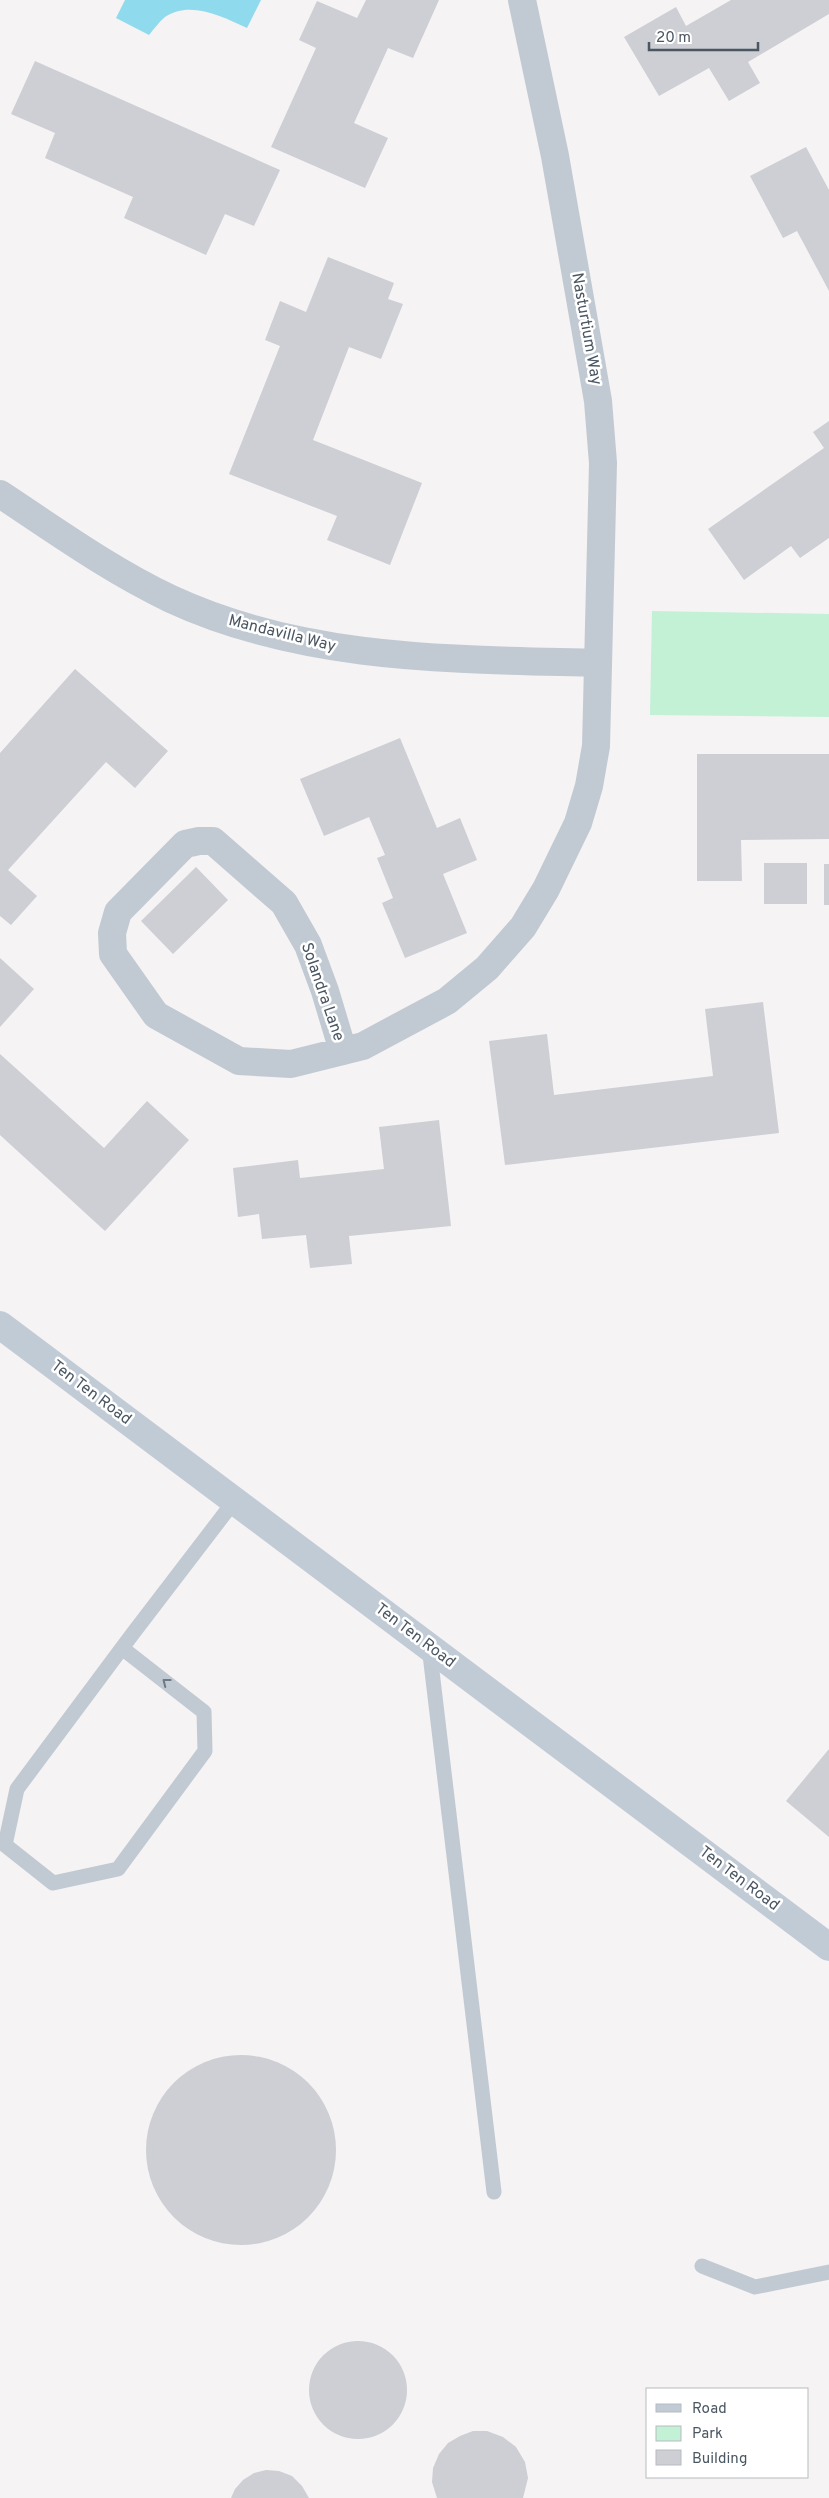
<svg xmlns="http://www.w3.org/2000/svg" width="829" height="2498" font-family="Overpass,sans-serif">
<style>
.green{fill:#c3f1d5}
.water{fill:#90daee}
.building{fill:#cdcfd5}
.lines{fill:none;stroke-linecap:round;stroke-linejoin:round}
.service{stroke:#c1cad2;stroke-width:15}
.minor{stroke:#c1cad2;stroke-width:28}
.secondary{stroke:#c1cbd6;stroke-width:28}
.oneway{stroke:#6e7983}
.labels{text-anchor:middle;dominant-baseline:central;stroke-width:5;stroke-linejoin:round;paint-order:stroke}
.street-label{font-size:16px;fill:#4a5661;stroke:#fff}
</style>
<rect width="100%" height="100%" fill="#f5f3f3"/>
<!-- green -->
<polygon class="green" points="652,611 829,614 829,717 650,715"/>
<!-- water -->
<path class="water" d="M125,0h136l-14,28c-24,-11 -57,-28 -82,-11 -6,5 -11,12 -16,18l-33,-17z"/>
<!-- building -->
<g class="building">
<polygon points="366,0 439,0 413,58 388,48 354,123 388,138 365,188 271,147 316,48 299,40 317,1 357,18"/>
<polygon points="731,0 829,0 829,14 748,62 760,83 729,101 709,68 659,96 624,37 676,7 686,26"/>
<polygon points="35,61 280,170 254,226 225,214 206,255 124,218 133,197 45,158 55,133 11,114"/>
<polygon points="806,147 829,190 829,291 797,231 783,238 750,176"/>
<polygon points="328,257 394,283 388,299 403,304 381,359 349,347 313,440 422,483 390,565 327,540 337,516 229,474 280,346 265,340 280,301 306,312"/>
<polygon points="829,421 829,538 800,558 791,546 744,580 708,529 824,448 813,432"/>
<polygon points="75,669 168,751 135,788 106,762 8,870 37,896 11,925 0,916 0,753"/>
<polygon points="400,738 437,828 460,818 477,860 443,874 467,933 405,958 382,903 393,898 377,858 385,855 369,817 324,836 300,779"/>
<polygon points="697,754 829,754 829,839 741,840 742,881 697,881"/>
<rect x="764" y="863" width="43" height="41"/>
<rect x="824" y="864" width="5" height="41"/>
<polygon points="196,867 228,900 173,954 141,921"/>
<polygon points="0,958 34,989 0,1027"/>
<polygon points="763,1002 779,1133 505,1165 489,1041 547,1034 554,1095 713,1076 705,1009"/>
<polygon points="0,1054 104,1148 147,1101 189,1140 105,1231 0,1135"/>
<polygon points="439,1120 451,1226 349,1236 352,1264 310,1268 306,1235 262,1239 259,1214 238,1217 233,1168 298,1160 300,1178 384,1169 379,1127"/>
<polygon points="829,1749 829,1837 786,1801"/>
<circle cx="241" cy="2150" r="95"/>
<circle cx="358" cy="2390" r="49"/>
<polygon points="473,2431 487,2431 503,2437 516,2447 525,2462 528,2478 523,2498 437,2498 432,2482 433,2468 439,2454 448,2443 460,2436"/>
<polygon points="266,2470 279,2471 292,2476 302,2486 309,2498 231,2498 235,2489 243,2480 254,2473"/>
</g>
<g class="lines">
<!-- service -->
<g class="service">
<polyline points="429,1646 494,2192"/>
<polyline points="122,1648 204,1712 205,1751 118,1869 53,1883 5,1845 17,1789 122,1648 134,1632 235,1500"/>
<polyline points="702,2266 755,2287 829,2272"/>
</g>
<!-- minor -->
<g class="minor">
<path d="M0,494c56,37 110,76 171,105 134,62 282,60 427,64"/>
<polyline points="343,1051 325,991 308,945 284,903 213,841 199,841 185,844 118,912 112,933 113,954 156,1015 239,1061 291,1064 363,1046 447,1001 487,968 523,927 546,889 578,823 589,786 596,746 603,463 598,401 555,156 522,0"/>
</g>
<!-- secondary -->
<polyline class="secondary" points="0,1325 829,1947"/>
</g>
<!-- one-way arrows -->
<defs><path id="oneway-chevron" d="M-2-3.5L2.5 0L-2 3.5" fill="none" stroke-width="1.6" stroke-linecap="round" stroke-linejoin="round" transform="scale(1.25)"/></defs>
<use class="oneway" href="#oneway-chevron" transform="translate(166 1682) rotate(-142)"/>
<g class="labels">
<!-- street labels -->
<g class="street-label">
<text transform="translate(586 329) rotate(80)">Nasturtium Way</text>
<text transform="translate(282 634) rotate(14)">Mandavilla Way</text>
<text transform="translate(322 992) rotate(71)">Solandra Lane</text>
<text transform="translate(91 1393) rotate(37)">Ten Ten Road</text>
<text transform="translate(415 1636) rotate(37)">Ten Ten Road</text>
<text transform="translate(739 1879) rotate(37)">Ten Ten Road</text>
</g>
</g>
<!-- legend -->
<rect x="646" y="2388" width="162" height="90" fill="#ffffff" stroke="#b7bbc0"/>
<rect x="656" y="2404" width="25" height="8" fill="#c1cbd6" stroke="#b7bbc0"/>
<text x="692" y="2413" font-size="15" fill="#4a5661">Road</text>
<rect x="656" y="2426" width="25" height="15" fill="#c3f1d5" stroke="#b7bbc0"/>
<text x="692" y="2438" font-size="15" fill="#4a5661">Park</text>
<rect x="656" y="2450" width="25" height="15" fill="#cdcfd5" stroke="#b7bbc0"/>
<text x="692" y="2463" font-size="15" fill="#4a5661">Building</text>
<!-- scale -->
<path d="M649 42v8h109v-8" fill="none" stroke="#4a5661" stroke-width="2.5"/>
<text x="656" y="42" font-size="15" fill="#4a5661" stroke="#ffffff" stroke-width="4" paint-order="stroke">20 m</text>
</svg>
